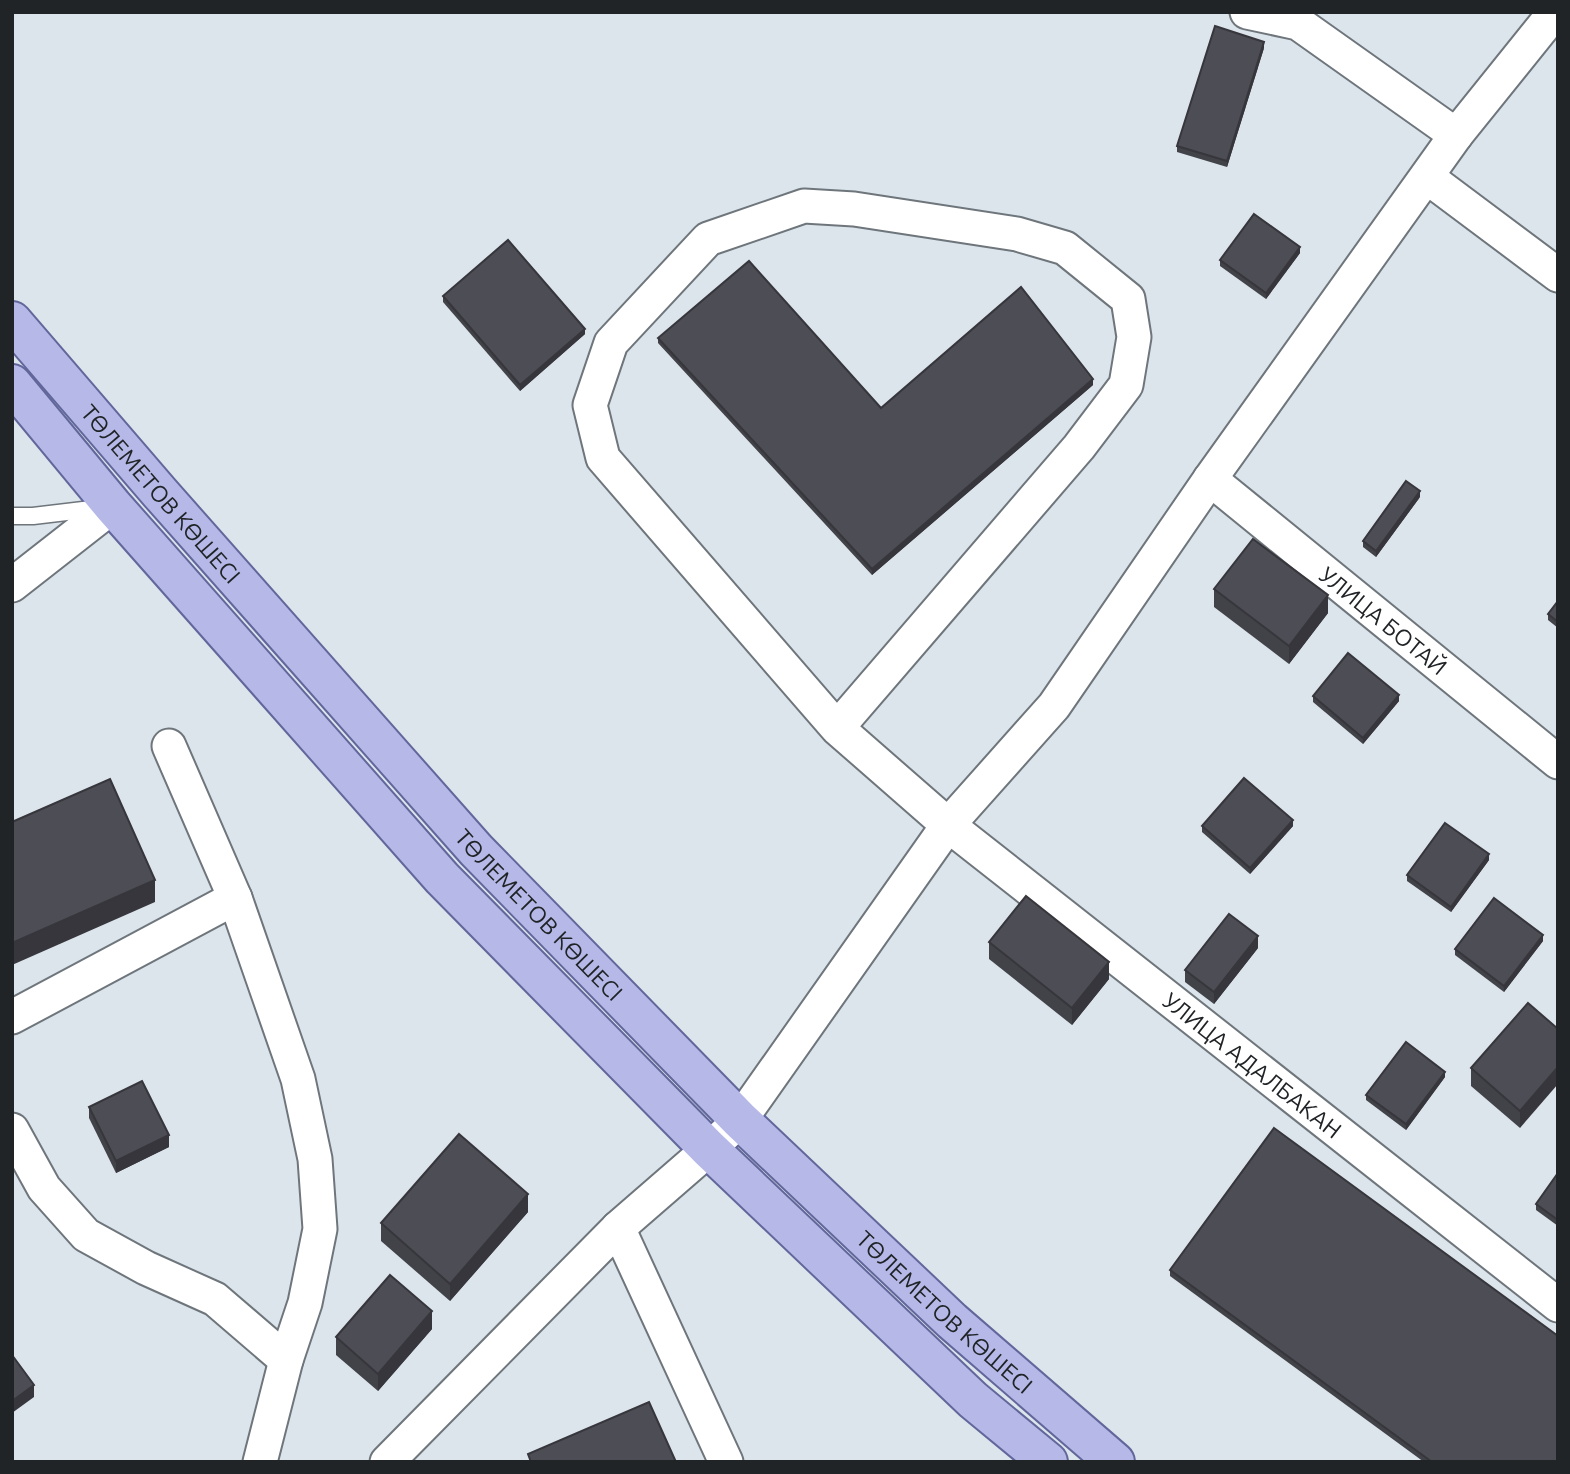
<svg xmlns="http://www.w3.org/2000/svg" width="1570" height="1474" font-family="Ubuntu,sans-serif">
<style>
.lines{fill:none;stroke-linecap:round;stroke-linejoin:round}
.service-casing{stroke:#6e767c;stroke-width:19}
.minor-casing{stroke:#6e767c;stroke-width:37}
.primary-casing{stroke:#62679b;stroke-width:42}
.service{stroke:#fff;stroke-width:16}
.minor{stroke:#fff;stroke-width:33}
.primary{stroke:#b6b9e8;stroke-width:38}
.wall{fill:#424249}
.shaded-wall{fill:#36363c}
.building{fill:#4d4d55;stroke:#36363c;stroke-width:2}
.labels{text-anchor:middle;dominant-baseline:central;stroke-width:7;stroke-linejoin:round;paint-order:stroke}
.street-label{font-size:23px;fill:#212427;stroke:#dce4ec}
</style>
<rect width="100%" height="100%" fill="#dce4ec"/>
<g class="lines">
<!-- service casing -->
<g class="service-casing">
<polyline id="service" points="12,516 33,516 100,508"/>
</g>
<!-- minor casing -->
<g class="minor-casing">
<g id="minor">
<polyline points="1247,12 1298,23 1456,135"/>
<polyline points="1427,177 1558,275"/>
<path id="s1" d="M1210,479l348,283"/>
<polyline points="12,585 113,506"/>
<path id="s2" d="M837,728l242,-281 47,-62 8,-48 -6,-38 -63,-51 -48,-14 -163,-25 -50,-3 -96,33 -97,104 -21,62 13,53 234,270 111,97 610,480"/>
<polyline points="169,746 235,898 298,1079 315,1159 320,1229 305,1303 286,1360 260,1462"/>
<polyline points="12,1017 235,898"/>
<polyline points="12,1130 44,1188 86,1235 146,1268 215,1299 286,1360"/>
<polyline points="618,1228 726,1462"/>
<polyline points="387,1462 618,1228 709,1149 740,1120 948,825 1054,706 1210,479 1456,135 1555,12"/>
</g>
</g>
<!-- primary casing -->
<g class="primary-casing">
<g id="primary">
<path id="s3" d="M12,321l148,172 316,357 264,270 212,201 163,141"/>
<polyline points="12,384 113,506 442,878 709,1149 973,1400 1048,1462"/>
</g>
</g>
<!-- service -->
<use href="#service" class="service"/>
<!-- minor -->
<use href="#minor" class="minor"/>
<!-- primary -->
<use href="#primary" class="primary"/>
</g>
<!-- wall -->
<g class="wall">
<polygon points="1264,48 1227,167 1177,152 1177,146"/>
<polygon points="1300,253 1266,299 1220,266 1220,260"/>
<polygon points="443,296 585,334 520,391 443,302"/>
<polygon points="658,338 881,408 1093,385 872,575 658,343"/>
<polygon points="1420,497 1376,557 1363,547 1363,541"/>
<polygon points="1214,589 1328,613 1289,664 1214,607"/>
<polygon points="1558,601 1558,628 1548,620 1548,614"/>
<polygon points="1313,696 1399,701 1363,744 1313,702"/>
<polygon points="1202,826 1293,826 1250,874 1202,832"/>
<polygon points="1489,860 1451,912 1407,881 1407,875"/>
<polygon points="1543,941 1504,992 1455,955 1455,949"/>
<polygon points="989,942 1109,979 1072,1025 989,959"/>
<polygon points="1258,948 1214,1004 1185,982 1185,970"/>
<polygon points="1528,1003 1520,1128 1471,1086 1471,1068"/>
<polygon points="1445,1077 1406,1130 1366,1100 1366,1095"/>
<polygon points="89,1107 169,1147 116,1173 89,1118"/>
<polygon points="1558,1173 1558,1226 1536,1210 1536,1204"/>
<polygon points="528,1212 450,1301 381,1241 381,1223"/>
<polygon points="1170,1270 1558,1462 1424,1462 1170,1276"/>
<polygon points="432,1329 378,1391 336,1355 336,1337"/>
</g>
<!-- shaded-wall -->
<g class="shaded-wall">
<polygon points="1264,42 1264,48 1227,167 1227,161"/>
<polygon points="1300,247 1300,253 1266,299 1266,293"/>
<polygon points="585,329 585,334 520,391 520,385"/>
<polygon points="1093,379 1093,385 872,575 872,569"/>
<polygon points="1420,491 1420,497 1376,557 1376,551"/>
<polygon points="1328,595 1328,613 1289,664 1289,646"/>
<polygon points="1399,695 1399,701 1363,744 1363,738"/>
<polygon points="1293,820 1293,826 1250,874 1250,868"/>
<polygon points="1489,854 1489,860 1451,912 1451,907"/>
<polygon points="155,880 155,902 12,965 12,943"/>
<polygon points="1543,935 1543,941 1504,992 1504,986"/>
<polygon points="1258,936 1258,948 1214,1004 1214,992"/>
<polygon points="1109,962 1109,979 1072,1025 1072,1008"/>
<polygon points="1558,1067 1558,1084 1520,1128 1520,1111"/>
<polygon points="1445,1072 1445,1077 1406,1130 1406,1124"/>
<polygon points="169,1135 169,1147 116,1173 116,1161"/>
<polygon points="528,1194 528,1212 450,1301 450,1284"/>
<polygon points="432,1311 432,1329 378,1391 378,1374"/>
<polygon points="34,1385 34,1397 12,1413 12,1401"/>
</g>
<!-- building -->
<g class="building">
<polygon points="1215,26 1264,42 1227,161 1177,146"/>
<polygon points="1254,214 1300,247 1266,293 1220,260"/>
<polygon points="508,240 585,329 520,385 443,296"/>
<polygon points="749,261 881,408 1021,287 1093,379 872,569 658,338"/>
<polygon points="1406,481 1420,491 1376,551 1363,541"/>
<polygon points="1253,539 1328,595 1289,646 1214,589"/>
<polygon points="1558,601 1558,622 1548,614"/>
<polygon points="1348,653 1399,695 1363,738 1313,696"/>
<polygon points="1244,778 1293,820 1250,868 1202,826"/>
<polygon points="110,779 155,880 12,943 12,822"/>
<polygon points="1445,823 1489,854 1451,907 1407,875"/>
<polygon points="1026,896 1109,962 1072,1008 989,942"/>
<polygon points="1494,898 1543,935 1504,986 1455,949"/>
<polygon points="1229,914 1258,936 1214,992 1185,970"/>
<polygon points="1528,1003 1558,1029 1558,1067 1520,1111 1471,1068"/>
<polygon points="1406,1042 1445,1072 1406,1124 1366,1095"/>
<polygon points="142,1081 169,1135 116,1161 89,1107"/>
<polygon points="1274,1128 1558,1336 1558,1462 1432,1462 1170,1270"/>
<polygon points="459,1134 528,1194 450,1284 381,1223"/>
<polygon points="1558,1173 1558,1220 1536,1204"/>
<polygon points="390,1275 432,1311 378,1374 336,1337"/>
<polygon points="12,1355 34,1385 12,1401"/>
<polygon points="649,1402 676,1462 531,1462 528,1454"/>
</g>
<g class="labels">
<!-- street labels -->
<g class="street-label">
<text stroke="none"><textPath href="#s3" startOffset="228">ТӨЛЕМЕТОВ КӨШЕСІ</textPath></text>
<text stroke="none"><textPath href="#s1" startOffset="224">УЛИЦА БОТАЙ</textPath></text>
<text stroke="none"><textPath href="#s3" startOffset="794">ТӨЛЕМЕТОВ КӨШЕСІ</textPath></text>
<text stroke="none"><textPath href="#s2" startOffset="2138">УЛИЦА АДАЛБАКАН</textPath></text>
<text stroke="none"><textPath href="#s3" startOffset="1362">ТӨЛЕМЕТОВ КӨШЕСІ</textPath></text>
</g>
</g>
<!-- border -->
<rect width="1570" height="1474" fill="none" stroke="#212427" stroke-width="28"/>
</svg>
